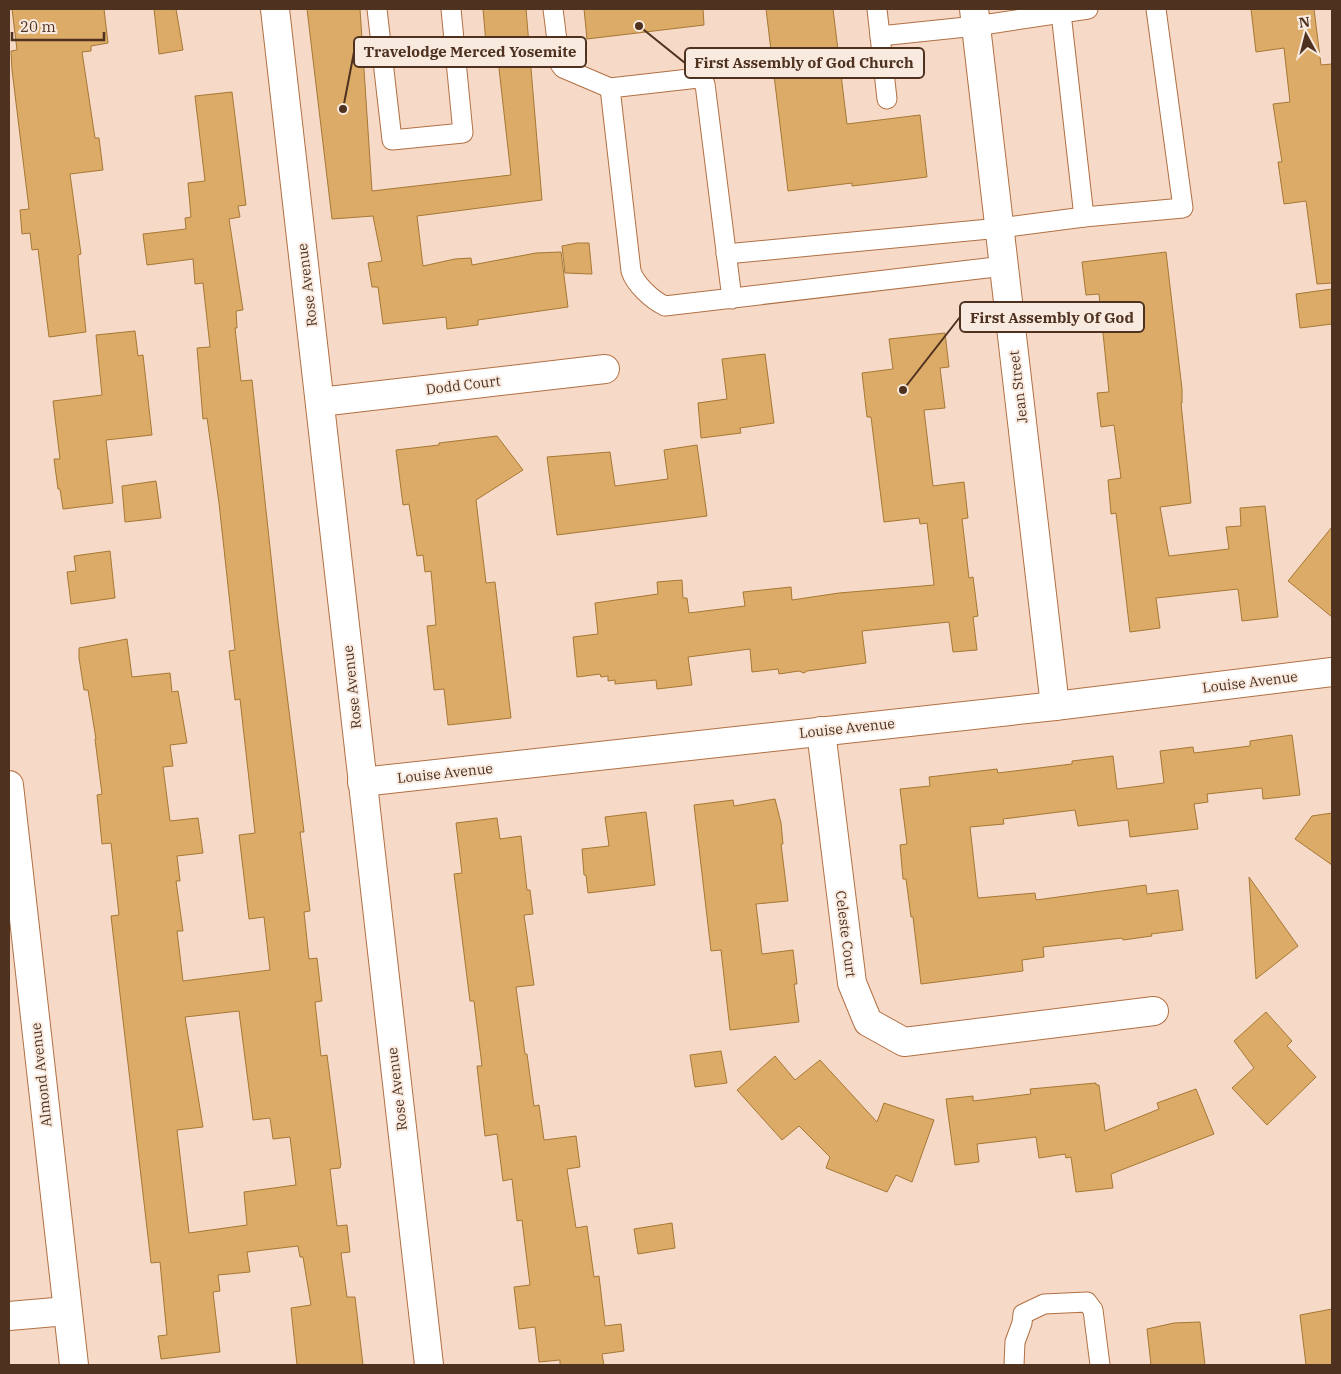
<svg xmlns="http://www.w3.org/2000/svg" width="1341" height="1374" font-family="'IBM Plex Serif',serif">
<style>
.building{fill:#dcab68;stroke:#a67834;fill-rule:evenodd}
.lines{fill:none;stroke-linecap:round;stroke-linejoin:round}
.service-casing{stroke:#b17044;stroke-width:21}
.minor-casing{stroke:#b17044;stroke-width:30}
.service{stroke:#fff;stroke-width:19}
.minor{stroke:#fff;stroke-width:28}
.labels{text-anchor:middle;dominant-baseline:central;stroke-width:4;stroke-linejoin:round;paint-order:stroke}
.street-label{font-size:14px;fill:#4e311f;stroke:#f9eae0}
.leader{fill:none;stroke:#4e311f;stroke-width:2}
.callout-dot{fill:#4e311f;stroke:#f9eae0;stroke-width:2}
.callout{fill:#f9eae0;stroke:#4e311f;stroke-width:2}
.callout-label{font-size:15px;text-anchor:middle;font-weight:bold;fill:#4e311f}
</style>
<rect width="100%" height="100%" fill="#f6d9c7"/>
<!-- building -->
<g class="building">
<polygon points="12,9 104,9 108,43 91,46 91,51 82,52 95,138 99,138 103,170 70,174 81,254 78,255 79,268 86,332 49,337 38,249 32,250 30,233 22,234 20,210 29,209 12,70 11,51 17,50"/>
<polygon points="154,9 176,9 183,50 159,54"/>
<polygon points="307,9 360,9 372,191 511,175 496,42 486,43 483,9 526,9 542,200 417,216 423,266 455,259 471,258 472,265 536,253 561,252 568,307 478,320 478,325 447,329 446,317 383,324 378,287 372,287 368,263 382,261 373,216 332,219"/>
<polygon points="584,9 703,9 704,25 587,39"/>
<polygon points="766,9 833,9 847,124 920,115 927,177 852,186 852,183 788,191"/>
<polygon points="1251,9 1314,9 1321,65 1332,64 1332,283 1317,284 1306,201 1284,204 1278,162 1282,162 1273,104 1290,102 1284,48 1256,52"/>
<path d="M232,92l14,113 -8,1 2,11 -11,2 14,91 -7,1 1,17h-2l6,53 11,-1 26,242 26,210h-4l10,79 -6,1 5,47 8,-1 5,43 -7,1 6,54 6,-1 14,109 -1,4 -10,1 7,57 10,-1 3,27 -9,1 6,44h8l8,68h-66l-6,-57 20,-3 -8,-48h-3l-2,-11 -51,6 3,20 -32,3 2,16 -7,1 7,60 -59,7 -3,-23 9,-1 -7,-73 -9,1 -40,-347 8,-1 -8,-72 -9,1 -5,-49 5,-1 -7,-55h1l-8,-49h-4l-5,-32v-10l48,-9 5,38 38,-4 2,19 6,-1 9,52 -17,2 3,21 -10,1 7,54 28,-3 5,35 -26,3 3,25h-4l7,50h-6l6,50 87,-11 -6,-53 -15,2 -10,-84 16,-2 -15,-134 -5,1 -6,-49 6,-1 -16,-147 -12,-85 -4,1 -6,-71 13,-1 -7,-64 -8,1 -2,-25 -46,6 -4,-31 43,-5 -1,-11 6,-1 -3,-34 17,-2 -10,-85zM239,1011l14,109 17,-2 3,21 17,-2 6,48 -52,7 3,33 -58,8 -12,-103 26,-3 -18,-110z"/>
<polygon points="577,243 589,243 592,274 565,273 562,246"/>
<polygon points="1166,252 1182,389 1182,403 1181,403 1191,503 1160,507 1169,556 1229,549 1226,527 1241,526 1240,508 1265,506 1278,617 1242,621 1238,589 1156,598 1160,628 1130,632 1116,513 1111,514 1108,480 1121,478 1114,425 1101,427 1097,393 1109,392 1099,294 1086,295 1082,262"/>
<polygon points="1332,289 1332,324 1300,328 1296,294"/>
<polygon points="135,331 138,356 143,355 152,435 106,440 113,503 63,509 60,489 58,489 54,459 60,459 53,401 102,395 96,335"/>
<polygon points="945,333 949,367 940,368 945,408 924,410 933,486 964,482 968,518 962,519 969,578 973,577 978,616 973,617 977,650 953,652 949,622 862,631 866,663 807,671 804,673 799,671 779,674 778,669 752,672 750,649 688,657 692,685 657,689 656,680 615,684 615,680 608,681 608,676 601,677 600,674 577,677 573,637 598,634 595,603 658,594 657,582 682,580 683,598 687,598 689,613 745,606 743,592 791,587 792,600 839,593 934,585 927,523 920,524 919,518 884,522 871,417 867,417 862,373 893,369 889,339"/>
<polygon points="765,354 774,423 740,428 741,433 701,438 698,403 727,399 722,359"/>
<polygon points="497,436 523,470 476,500 486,583 495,582 511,718 448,725 444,689 434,690 427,626 436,625 431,571 425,572 423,555 417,556 409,504 403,505 396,450 439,445 439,443"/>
<polygon points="697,445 707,516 557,535 547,457 610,452 615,486 668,479 664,450"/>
<polygon points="156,481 161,518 125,522 122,486"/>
<polygon points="1332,527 1332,617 1288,581"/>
<polygon points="110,551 115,598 71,604 67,572 76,571 74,556"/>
<polygon points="1292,735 1300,795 1263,799 1262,788 1207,794 1208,802 1194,804 1198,829 1130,837 1128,820 1078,826 1075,810 1003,819 1004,824 970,827 978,898 1035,893 1036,900 1146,885 1147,894 1178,890 1183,930 1151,934 1152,936 1123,940 1122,938 1043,947 1044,957 1022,960 1023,971 921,984 913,917 911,917 906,879 903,879 900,845 907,844 900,789 930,786 929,777 997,769 998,773 1072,764 1072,761 1113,756 1117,789 1164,783 1160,751 1193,747 1194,753 1250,746 1250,741"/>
<polygon points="775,799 781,823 783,844 781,844 788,901 756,904 762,954 793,950 797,984 794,984 799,1022 730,1030 721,950 711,951 694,805 733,800 734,806"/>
<polygon points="646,812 655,885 588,893 586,875 584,875 582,849 609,846 605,817"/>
<polygon points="1332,813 1332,865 1295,839 1312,816"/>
<polygon points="497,818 500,839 521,836 527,890 530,890 533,914 524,915 534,985 516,987 525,1054 527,1054 534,1106 539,1105 544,1140 576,1136 580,1167 567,1169 576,1228 587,1226 594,1277 599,1276 605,1326 621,1324 624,1351 602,1354 604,1365 560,1365 560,1360 539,1362 535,1327 519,1329 514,1287 530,1285 522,1220 517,1221 512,1179 503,1181 497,1134 485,1136 477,1066 482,1066 474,1001 470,1001 454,874 462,873 456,823"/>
<polygon points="1249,877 1298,946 1256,979"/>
<polygon points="1266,1012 1292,1041 1287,1046 1316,1077 1267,1125 1232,1088 1254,1068 1234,1041"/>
<polygon points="721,1051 727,1083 695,1087 690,1055"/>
<polygon points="775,1056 795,1080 820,1060 877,1122 884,1103 934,1120 912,1182 896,1175 887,1192 826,1168 830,1157 799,1126 782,1140 737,1090"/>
<polygon points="1096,1083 1096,1085 1099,1085 1105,1131 1159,1109 1157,1103 1196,1089 1214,1134 1111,1174 1113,1188 1076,1192 1071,1157 1066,1158 1065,1154 1039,1158 1036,1137 977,1144 979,1162 955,1165 946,1099 973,1096 973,1101 1031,1094 1030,1089"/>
<polygon points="672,1223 675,1248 638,1254 634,1229"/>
<polygon points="1332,1309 1332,1365 1306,1365 1300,1315"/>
<polygon points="1200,1322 1205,1365 1151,1365 1147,1329 1174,1323"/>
</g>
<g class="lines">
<!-- service casing -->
<g class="service-casing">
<g id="service">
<polyline points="377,9 392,140 463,133 451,9"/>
<polyline points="553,9 560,64 563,68 610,88"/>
<polyline points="877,9 880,36 976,26 1088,9"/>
<polyline points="1061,13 1084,217"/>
<polyline points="880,36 887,99"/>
<polyline points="726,254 1000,228 1084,217 1183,208 1156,9"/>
<path d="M732,299l-27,-215 -7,-6 -88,10 21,183c4,13 21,29 34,35l339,-40"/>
<polyline points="1014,1365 1015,1342 1022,1323 1023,1314 1044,1304 1087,1302 1093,1310 1100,1365"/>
</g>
</g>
<!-- minor casing -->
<g class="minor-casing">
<g id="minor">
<polyline points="275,9 429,1365"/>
<polyline points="974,9 1055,706"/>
<polyline points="320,402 605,369"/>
<polyline points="821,731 852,983 868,1022 904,1042 1154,1011"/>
<polyline points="362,782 1055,706 1332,672"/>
<polyline points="9,785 74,1365"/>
<polyline points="9,1316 67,1311"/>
</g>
</g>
<!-- service -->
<use href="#service" class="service"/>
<!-- minor -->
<use href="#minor" class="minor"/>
</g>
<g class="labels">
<!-- street labels -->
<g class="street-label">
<text transform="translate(307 285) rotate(-97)">Rose Avenue</text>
<text transform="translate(463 385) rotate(-7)">Dodd Court</text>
<text transform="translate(1018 387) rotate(-97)">Jean Street</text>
<text transform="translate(1250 682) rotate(-7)">Louise Avenue</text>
<text transform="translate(352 687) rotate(-96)">Rose Avenue</text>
<text transform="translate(847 728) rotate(-6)">Louise Avenue</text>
<text transform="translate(445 773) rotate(-6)">Louise Avenue</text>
<text transform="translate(846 934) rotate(83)">Celeste Court</text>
<text transform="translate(41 1075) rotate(-96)">Almond Avenue</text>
<text transform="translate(397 1089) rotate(-97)">Rose Avenue</text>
</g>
</g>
<!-- callouts -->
<path class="leader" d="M343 109L354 52M639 26L685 63M903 390L960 317"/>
<g class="callout-dot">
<circle cx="343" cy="109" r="5"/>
<circle cx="639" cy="26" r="5"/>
<circle cx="903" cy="390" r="5"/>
</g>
<g class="callout">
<rect x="354" y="37" width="232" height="30" rx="5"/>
<rect x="685" y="48" width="239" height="30" rx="5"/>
<rect x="960" y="302" width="184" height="30" rx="5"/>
</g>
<g class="callout-label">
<text x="470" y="57">Travelodge Merced Yosemite</text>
<text x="804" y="68">First Assembly of God Church</text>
<text x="1052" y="323">First Assembly Of God</text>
</g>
<!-- border -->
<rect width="1341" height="1374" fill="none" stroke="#4e311f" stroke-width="20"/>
<!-- north arrow -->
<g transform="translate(1306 35) rotate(353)" stroke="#f9eae0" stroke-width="4" paint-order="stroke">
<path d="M0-4L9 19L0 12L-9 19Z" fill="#4e311f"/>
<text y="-8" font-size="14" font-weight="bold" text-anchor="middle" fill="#4e311f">N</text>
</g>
<!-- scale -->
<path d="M12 32v8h92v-8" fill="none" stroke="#4e311f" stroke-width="2.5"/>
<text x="20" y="32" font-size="15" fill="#4e311f" stroke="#f9eae0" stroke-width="4" paint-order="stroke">20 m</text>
</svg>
